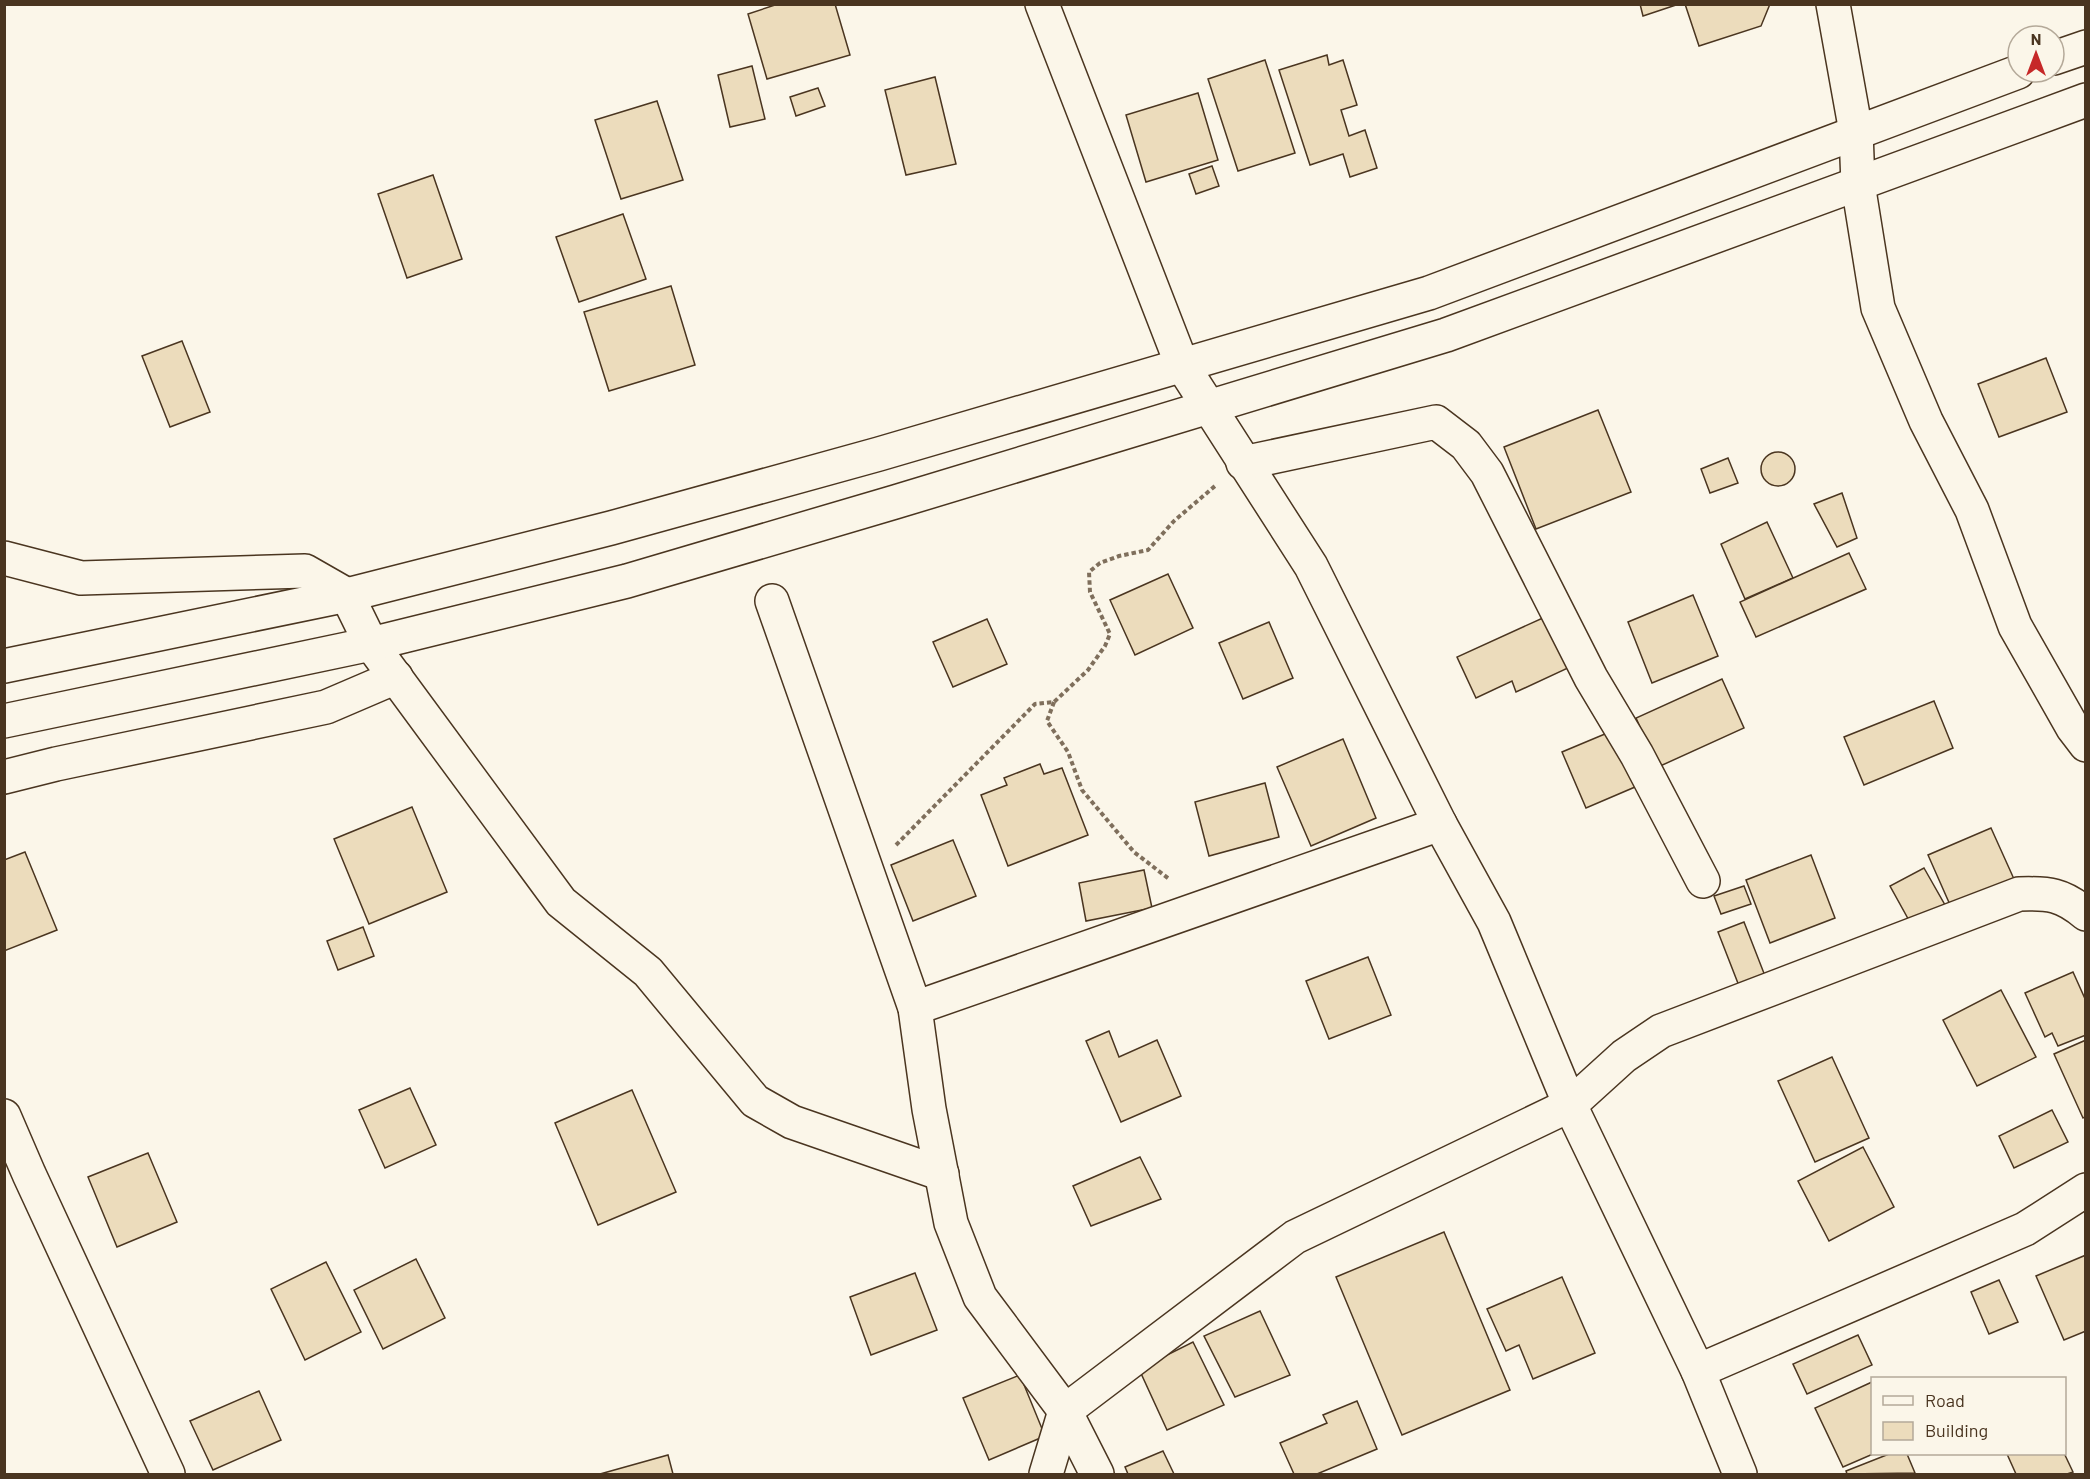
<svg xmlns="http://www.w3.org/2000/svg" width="2090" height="1479" font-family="Barlow,sans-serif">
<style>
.building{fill:#ecdcbc;stroke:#4a3520;stroke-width:1.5}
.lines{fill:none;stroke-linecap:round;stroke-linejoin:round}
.minor-casing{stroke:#4a3520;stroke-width:36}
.major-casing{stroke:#4a3520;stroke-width:36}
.path{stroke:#7f6f5c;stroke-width:4;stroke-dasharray:4.5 3;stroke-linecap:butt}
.minor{stroke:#fbf6e9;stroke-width:33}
.major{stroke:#fbf6e9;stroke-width:33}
</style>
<rect width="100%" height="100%" fill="#fbf6e9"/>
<!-- building -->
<g class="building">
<polygon points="778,4 835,4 850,55 767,79 748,14"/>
<polygon points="1640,4 1679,4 1643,16"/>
<polygon points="1685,4 1770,4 1761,26 1699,46"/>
<polygon points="1327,55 1329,65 1343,60 1357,105 1341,110 1349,136 1365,130 1377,168 1350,177 1343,154 1310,165 1279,70"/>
<polygon points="1265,60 1295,153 1238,171 1208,79"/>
<polygon points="752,66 765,119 730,127 718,75"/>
<polygon points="935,77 956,164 906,175 885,90"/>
<polygon points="818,88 825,106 796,116 790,97"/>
<polygon points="1198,93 1218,160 1146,182 1126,115"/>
<polygon points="657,101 683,180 621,199 595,120"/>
<polygon points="1212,166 1219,186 1196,194 1189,174"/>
<polygon points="433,175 462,259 407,278 378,194"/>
<polygon points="623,214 646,279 579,302 556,237"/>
<polygon points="671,286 695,365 609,391 584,312"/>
<polygon points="182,341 210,412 170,427 142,356"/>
<polygon points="2046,358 2067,412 1999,437 1978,384"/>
<polygon points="1598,410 1631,492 1536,529 1504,447"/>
<circle cx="1778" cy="469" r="17"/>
<polygon points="1728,458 1738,483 1710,493 1701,469"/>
<polygon points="1842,493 1857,538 1837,547 1814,504"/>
<polygon points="1767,522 1793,578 1745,599 1721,544"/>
<polygon points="1849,553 1866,589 1756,637 1740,602"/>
<polygon points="1168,574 1193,628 1135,655 1110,600"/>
<polygon points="1693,595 1718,656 1652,683 1628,622"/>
<polygon points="1545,617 1568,668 1516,692 1512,681 1476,698 1457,657"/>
<polygon points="987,619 1007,664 953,687 933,642"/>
<polygon points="1269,622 1293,678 1243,699 1219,643"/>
<polygon points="1722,679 1744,728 1658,767 1636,718"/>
<polygon points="1934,701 1953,748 1864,785 1844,737"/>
<polygon points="1612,731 1635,787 1586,808 1562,752"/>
<polygon points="1343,739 1376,818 1311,846 1277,767"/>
<polygon points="1040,764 1044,774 1062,768 1088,835 1008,866 981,795 1007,785 1004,778"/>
<polygon points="1265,783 1279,837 1209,856 1195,802"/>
<polygon points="412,807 447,892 369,924 334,839"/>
<polygon points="1991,828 2014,879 1951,907 1928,855"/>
<polygon points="953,840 976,896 913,921 891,865"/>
<polygon points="25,852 57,930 4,951 4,860"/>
<polygon points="1811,855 1835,918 1770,943 1746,880"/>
<polygon points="1924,868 1945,905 1911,924 1890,886"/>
<polygon points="1144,870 1152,908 1086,921 1079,883"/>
<polygon points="1744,886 1751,904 1721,914 1714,896"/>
<polygon points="1744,922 1767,981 1741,991 1718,932"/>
<polygon points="363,927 374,956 338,970 327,941"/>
<polygon points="1368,957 1391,1015 1329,1039 1306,981"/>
<polygon points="2073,972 2086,1001 2086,1035 2058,1046 2052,1033 2045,1037 2025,993"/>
<polygon points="2001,990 2036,1057 1977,1086 1943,1020"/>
<polygon points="1109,1031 1119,1057 1157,1040 1181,1096 1121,1122 1086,1041"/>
<polygon points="2086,1040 2086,1116 2083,1118 2054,1054"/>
<polygon points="1832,1057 1869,1138 1815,1162 1778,1081"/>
<polygon points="410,1088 436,1145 385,1168 359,1110"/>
<polygon points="632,1090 676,1192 598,1225 555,1123"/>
<polygon points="2052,1110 2068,1142 2014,1168 1999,1136"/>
<polygon points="1863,1147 1894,1207 1829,1241 1798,1181"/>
<polygon points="148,1153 177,1222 117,1247 88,1177"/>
<polygon points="1140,1157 1161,1199 1091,1226 1073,1186"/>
<polygon points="1444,1232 1510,1390 1402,1435 1336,1277"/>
<polygon points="2086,1255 2086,1331 2064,1340 2036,1276"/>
<polygon points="416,1259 445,1318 383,1349 354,1290"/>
<polygon points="326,1262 361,1332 305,1360 271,1289"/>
<polygon points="915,1273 937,1330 871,1355 850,1297"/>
<polygon points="1562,1277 1595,1353 1533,1379 1519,1345 1506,1351 1487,1309"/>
<polygon points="1999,1280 2018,1322 1989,1334 1971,1292"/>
<polygon points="1260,1311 1290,1375 1235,1397 1204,1336"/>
<polygon points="1858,1335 1872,1365 1807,1394 1793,1364"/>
<polygon points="1193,1342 1224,1405 1167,1430 1139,1369"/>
<polygon points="1020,1375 1045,1436 989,1460 963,1398"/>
<polygon points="1872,1382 1873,1454 1843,1467 1815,1408"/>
<polygon points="259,1391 281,1440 213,1470 190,1421"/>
<polygon points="1357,1401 1377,1449 1317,1474 1294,1474 1280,1443 1327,1423 1323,1415"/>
<polygon points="1163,1451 1174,1474 1128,1474 1125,1467"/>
<polygon points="2064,1453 2073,1472 2067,1474 2016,1474 2007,1454"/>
<polygon points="1889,1454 1907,1454 1915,1473 1847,1474 1846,1471"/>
<polygon points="668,1455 673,1474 600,1474"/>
</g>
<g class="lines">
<!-- minor casing -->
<g class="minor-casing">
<g id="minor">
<polyline points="1042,4 1182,365 1311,566 1440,824 1494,922 1570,1105 1698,1371 1740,1474"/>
<polyline points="1833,4 1856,132 1858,184 1878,308 1926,421 1972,510 2015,626 2073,728 2086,745"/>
<polyline points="1243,463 1436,422 1466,445 1487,473 1591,678 1637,755 1703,881"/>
<polyline points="4,558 81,578 305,571 347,595 371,644 561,902 648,972 755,1101 792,1122 942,1174"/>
<polyline points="772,601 915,1008 929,1109 951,1223 980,1297 1065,1411 1097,1474"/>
<polyline points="4,777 56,764 326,707 396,677"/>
<polyline points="915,1008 1440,824"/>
<polyline points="4,1116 29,1174 168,1474"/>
<polyline points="1698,1371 2025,1229 2086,1190"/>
<path d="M1046,1474l19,-63 230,-174 275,-132 54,-49 37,-25 358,-137c30,-1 43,0 67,20"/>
</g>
</g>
<!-- major casing -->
<g class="major-casing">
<g id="major">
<polyline points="2054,58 2086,47"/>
<polyline points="4,666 347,595 611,528 879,454 1429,293 2018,72"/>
<polyline points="4,721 371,644 627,581 895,502 1446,335 2086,100"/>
</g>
</g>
<!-- path -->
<g class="path">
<polyline points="1054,702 1047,721 1068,752 1082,790 1134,852 1169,879"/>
<polyline points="896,845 1035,704 1054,702 1088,670 1105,646 1110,634 1090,592 1089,572 1100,563 1119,556 1148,550 1174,521 1215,486"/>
</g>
<!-- minor -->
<use href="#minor" class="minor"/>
<!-- major -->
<use href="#major" class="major"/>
</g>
<!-- border -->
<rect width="2090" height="1479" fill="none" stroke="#4a3520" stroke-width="12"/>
<!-- legend -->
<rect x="1871" y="1377" width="195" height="78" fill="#fbf6e9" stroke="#b4a999" stroke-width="1.5"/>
<rect x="1883" y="1396" width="30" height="9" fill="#fbf6e9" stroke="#b4a999" stroke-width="1.5"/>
<text x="1925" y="1407" font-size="18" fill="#4a3520">Road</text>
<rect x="1883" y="1422" width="30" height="18" fill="#ecdcbc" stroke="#b4a999" stroke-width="1.5"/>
<text x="1925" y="1437" font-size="18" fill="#4a3520">Building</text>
<!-- north arrow -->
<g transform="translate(2036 54)"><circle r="28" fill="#fbf6e9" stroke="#b4a999" stroke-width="1.5"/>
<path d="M0-4.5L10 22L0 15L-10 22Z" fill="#c62828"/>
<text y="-9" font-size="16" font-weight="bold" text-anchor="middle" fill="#4a3520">N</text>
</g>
</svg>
